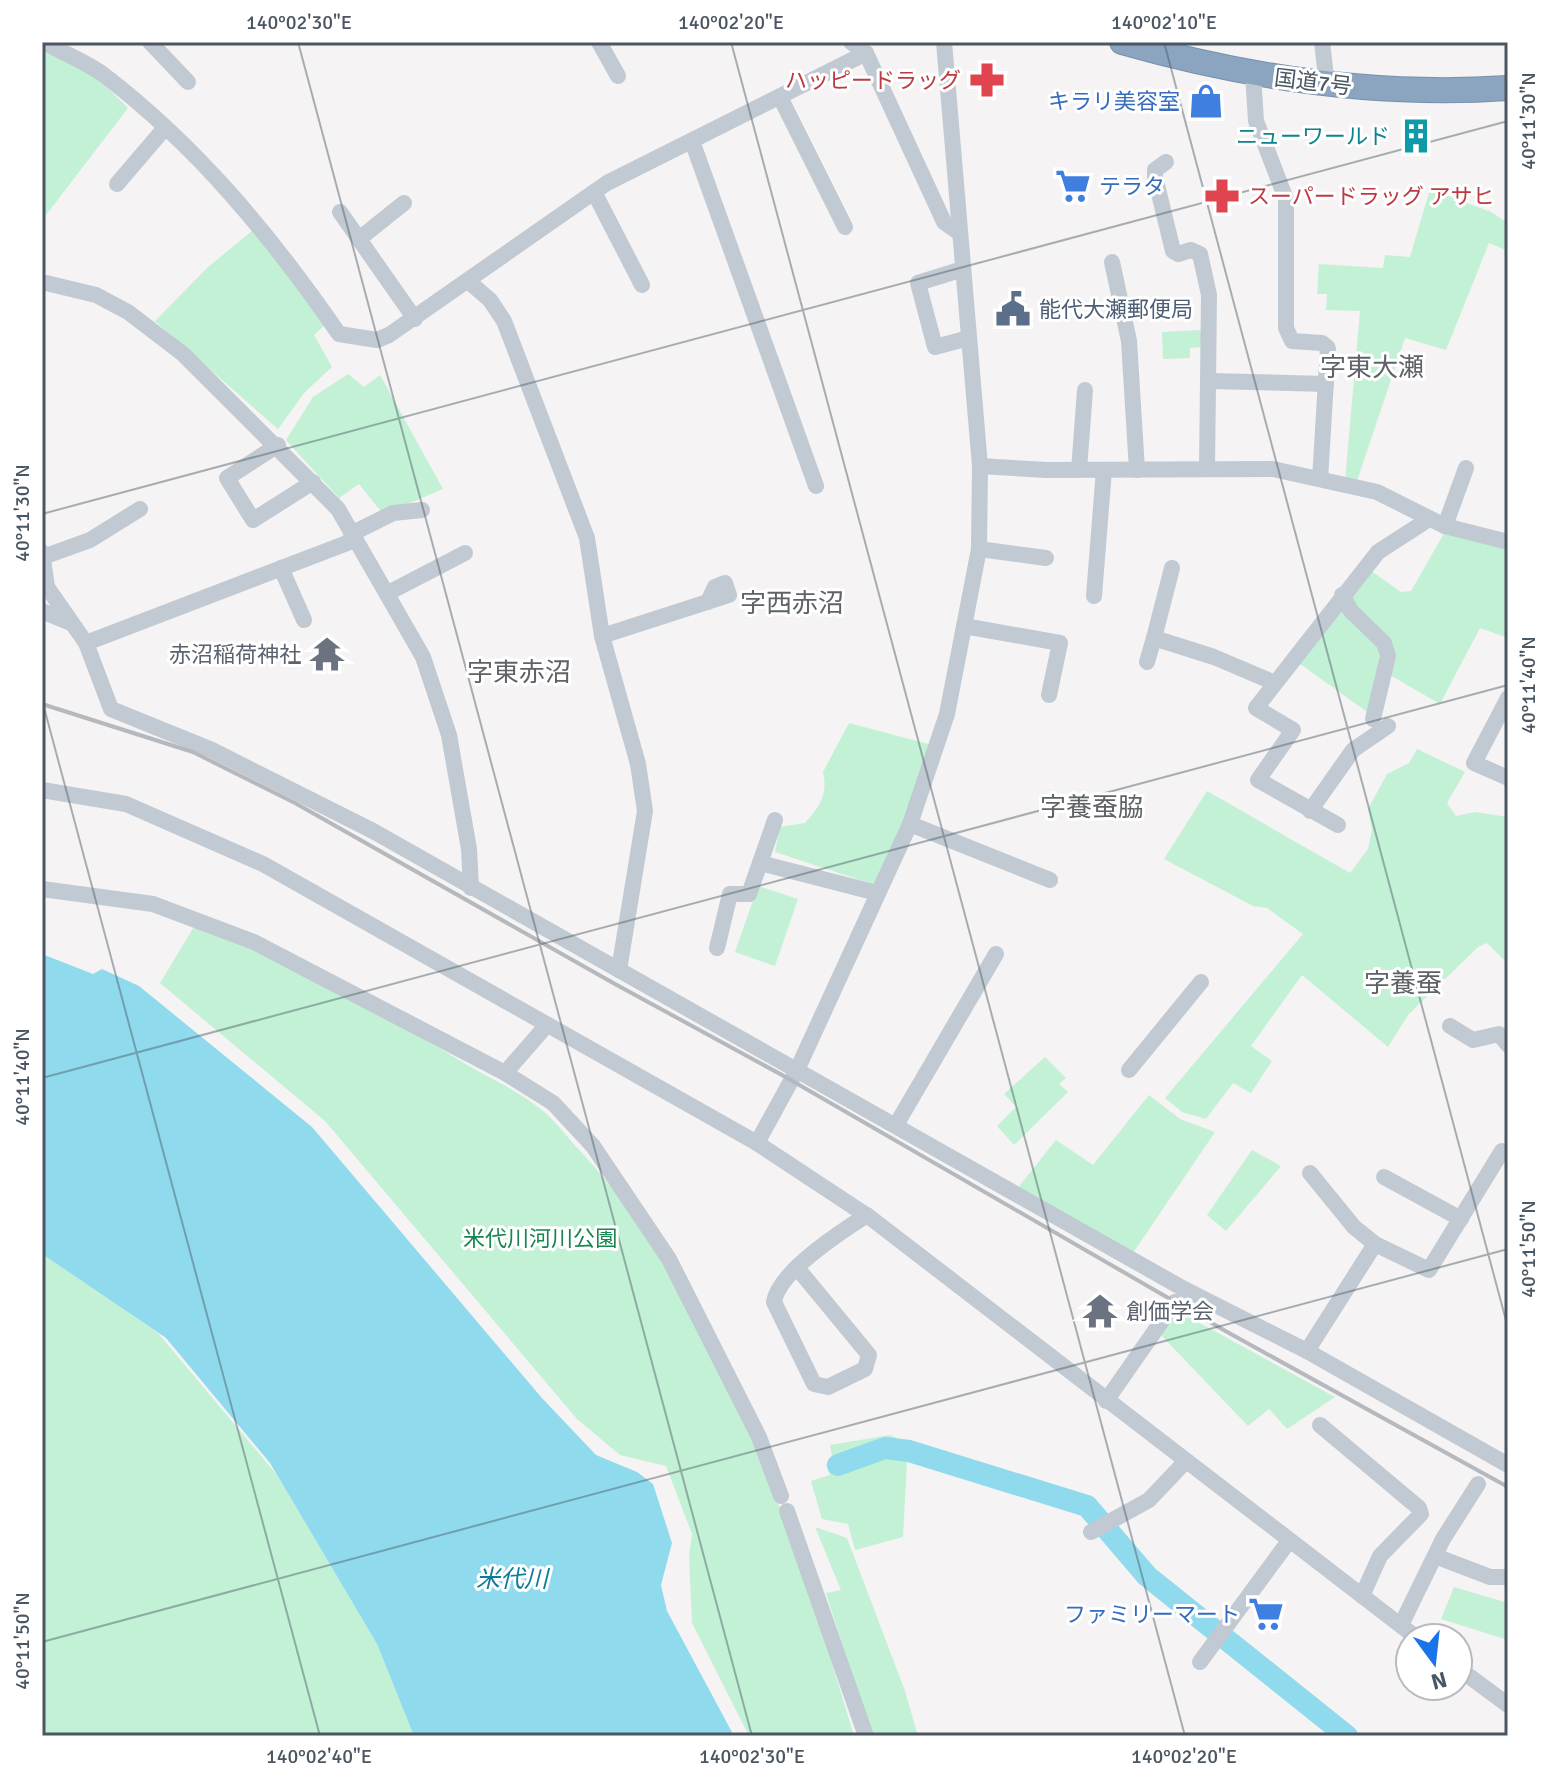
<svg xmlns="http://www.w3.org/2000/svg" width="1550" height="1778" font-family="Signika,'Noto Sans JP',sans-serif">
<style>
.green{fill:#c3f1d5}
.water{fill:#90daee}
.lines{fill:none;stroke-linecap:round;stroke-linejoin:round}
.river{stroke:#90daee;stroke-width:22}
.highway-casing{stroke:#7690ad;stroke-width:26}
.minor{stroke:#c1cad2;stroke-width:16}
.highway{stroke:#8ba5c1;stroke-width:24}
.rail{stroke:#b5b8bd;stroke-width:4}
.ticks{fill:none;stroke:#4a5661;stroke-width:2;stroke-opacity:0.45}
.labels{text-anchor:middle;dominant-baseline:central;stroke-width:6;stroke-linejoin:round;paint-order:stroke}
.health-label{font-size:22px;fill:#be3a42;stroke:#fff;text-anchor:end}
.street-label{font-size:22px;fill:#4a5661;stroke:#fff}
.shop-label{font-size:22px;fill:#366cbe;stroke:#fff;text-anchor:end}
.culture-label{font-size:22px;fill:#0d838f;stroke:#fff;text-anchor:end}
.service-label{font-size:22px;fill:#4e5e75;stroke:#fff;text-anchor:start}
.worship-label{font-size:22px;fill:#5b616d;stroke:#fff;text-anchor:end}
.park-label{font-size:22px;fill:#17864f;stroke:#fff}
.water-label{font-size:24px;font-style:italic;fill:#0c7c9b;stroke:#fff}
.quarter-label{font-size:26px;fill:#5f6368;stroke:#fff}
.neatline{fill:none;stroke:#4a5661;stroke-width:3}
.ticks-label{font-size:20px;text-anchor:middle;fill:#4a5661}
</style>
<rect width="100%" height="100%" fill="#f5f3f3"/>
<!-- green -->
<g class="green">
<polygon points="42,48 101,81 128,108 46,215 42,213"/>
<polygon points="1430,189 1491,212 1508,223 1508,251 1489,243 1446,350 1405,338 1356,484 1345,481 1360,311 1326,310 1327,294 1317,294 1319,264 1383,268 1385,255 1410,257"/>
<polygon points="253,230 289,268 324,326 314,335 332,367 304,393 278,429 155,321 207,268"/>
<polygon points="1202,330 1203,347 1190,348 1190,358 1163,359 1162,332"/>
<polygon points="348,374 364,387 380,375 443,489 383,514 359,484 339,498 286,440 313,397"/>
<polygon points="1446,530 1508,548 1508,638 1480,628 1440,704 1390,675 1393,650 1347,596 1370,570 1401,592 1411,591"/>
<path d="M1340,605c8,17 21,23 33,36 15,16 0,53 -3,73l-74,-53z"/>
<path d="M849,723l83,22 -25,78 -32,62 -100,-33 5,-25 25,-4c15,-16 23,-29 18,-51z"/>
<polygon points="1417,749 1465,772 1447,803 1456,816 1475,812 1508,817 1508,964 1487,943 1478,947 1408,1015 1388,1047 1302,975 1251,1046 1272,1061 1251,1093 1233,1083 1206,1119 1182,1112 1165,1098 1303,934 1267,908 1253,906 1164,859 1207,791 1350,873 1368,849 1372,830 1368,809 1387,774 1409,763"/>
<polygon points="758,886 798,899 775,966 735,952"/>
<path d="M194,927c95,33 184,84 270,136 25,15 55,28 78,47 15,12 27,30 41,44 140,153 212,386 271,582h-105l-57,-113 -3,-67 3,-22 -26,-68 -46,-11 -43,-36 -252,-298 -165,-138z"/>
<polygon points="1045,1057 1066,1078 1059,1084 1068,1092 1014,1145 997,1126 1016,1107 1004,1094"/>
<polygon points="1149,1095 1180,1119 1215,1132 1133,1253 1017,1189 1056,1140 1093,1165"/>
<polygon points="1252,1150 1281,1166 1226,1231 1207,1215"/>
<polygon points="42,1254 158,1333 277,1475 377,1644 414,1736 42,1736"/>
<polygon points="1174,1309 1335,1397 1287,1429 1269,1409 1248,1426 1159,1333"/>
<polygon points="890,1435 908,1443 903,1537 855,1550 848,1524 822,1519 811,1481 830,1475 826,1464 833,1462 830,1445"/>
<polygon points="815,1527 847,1538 905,1691 918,1736 871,1736 826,1593 841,1590"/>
<polygon points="1454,1587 1508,1603 1508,1640 1441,1619"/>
</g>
<!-- water -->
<g class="water">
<polygon points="42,954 93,974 102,969 139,986 312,1127 541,1397 596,1455 637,1472 653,1484 672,1543 661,1585 667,1611 734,1736 414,1736 377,1644 270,1463 166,1338 42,1254"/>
<polygon points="888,1442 903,1446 902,1455 884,1453 840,1470 837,1461 868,1447"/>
</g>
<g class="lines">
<!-- river -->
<polyline class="river" points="838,1465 885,1448 909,1451 1087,1506 1147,1576 1347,1736"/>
<!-- highway casing -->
<g class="highway-casing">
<path id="highway" d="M1122,42c126,36 255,55 386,46"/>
</g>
<!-- minor -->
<g class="minor">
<path d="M44,42c19,11 42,20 60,33 94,72 168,162 235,259l38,6 12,-5 218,-152 259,-130"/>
<polyline points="150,42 188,82"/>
<polyline points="599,42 618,76"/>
<polyline points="851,42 866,53 944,222 958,232"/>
<polyline points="1322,42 1327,85"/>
<polyline points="1253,74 1256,121 1286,199 1286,328 1292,341 1322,343 1328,348 1320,479"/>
<polyline points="780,97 845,227"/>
<polyline points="692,141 816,486"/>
<polyline points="1166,162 1155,170 1155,177 1173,251 1178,254 1191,250 1200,254 1209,295 1207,469"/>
<polyline points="117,184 164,129"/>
<polyline points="594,192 642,285"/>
<polyline points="340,212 415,319"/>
<polyline points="359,239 404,203"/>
<polyline points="1112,262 1129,341 1137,470"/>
<polyline points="963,269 918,283 935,347 969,338"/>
<polyline points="468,281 490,300 504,321 587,538 602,636 638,764 645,811 619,970"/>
<polyline points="42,282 96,295 128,312 183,354 338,509 423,657 449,735 469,849 471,888"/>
<polyline points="1210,381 1326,384"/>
<polyline points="278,445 227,478 253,520 313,482"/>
<polyline points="980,466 1046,470 1273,469 1377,492 1445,526 1508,542"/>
<polyline points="1079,470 1085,390"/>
<polyline points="1445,526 1466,468"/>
<polyline points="351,534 393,513 422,510"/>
<polyline points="979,549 1046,558"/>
<polyline points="42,552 47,587 86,643 111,709 212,750 373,831 1184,1289 1307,1351 1508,1465"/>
<polyline points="43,557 90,540 140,509"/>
<polyline points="281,568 304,620"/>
<polyline points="388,593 465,553"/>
<polyline points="1342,595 1351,611 1384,643 1388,656 1373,719"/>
<polyline points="1094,596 1104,470"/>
<polyline points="42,611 71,623"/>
<polyline points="964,626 1060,643 1049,695"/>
<polyline points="602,636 729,595 725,583 715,587 708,602"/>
<polyline points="1154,638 1172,568"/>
<polyline points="86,643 355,540"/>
<polyline points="1147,662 1154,638 1214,657 1275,683"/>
<polyline points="1508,698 1474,763 1508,778"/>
<polyline points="42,790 126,804 263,864 757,1143 872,1219 1417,1638"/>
<polyline points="1310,811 1353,750 1388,726"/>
<polyline points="775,820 760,863 877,893"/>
<polyline points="910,824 1050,880"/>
<polyline points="1338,825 1258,780 1293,730 1256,708 1378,552 1429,519"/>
<polyline points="42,889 153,904 254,942 505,1073 553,1103 593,1146 669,1259 759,1437 781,1496"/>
<polyline points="717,948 730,894 749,894 760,863"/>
<polyline points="1450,1026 1473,1040 1499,1034 1508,1045"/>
<polyline points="1129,1070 1201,982"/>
<polyline points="505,1073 546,1026"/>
<polyline points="896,1125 996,954"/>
<polyline points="757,1143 797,1070 910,824 947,714 979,549 980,466 944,42"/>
<polyline points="1310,1173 1354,1227 1375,1244 1429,1270 1502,1151 1508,1154"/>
<polyline points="1384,1177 1461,1219"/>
<path d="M798,1269l71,86 -4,14 -37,18 -14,-3 -40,-82c4,-30 68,-71 93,-87"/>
<polyline points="1307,1351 1375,1244"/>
<polyline points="1106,1401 1175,1302"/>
<polyline points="1320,1425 1419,1508 1421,1514 1380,1556 1362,1596"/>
<polyline points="787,1511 866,1736"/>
<polyline points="1091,1532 1149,1500 1185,1462"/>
<polyline points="1435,1556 1490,1577 1508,1577"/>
<polyline points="1401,1625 1443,1539 1478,1484"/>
<polyline points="1200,1662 1289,1541"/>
<polyline points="1458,1668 1508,1705"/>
</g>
<!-- highway -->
<use href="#highway" class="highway"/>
<!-- rail -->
<polyline class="rail" points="42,704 193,752 295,803 615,984 782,1075 1229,1333 1508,1487"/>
</g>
<!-- ticks -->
<path class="ticks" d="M298,42l454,1694M731,42l454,1694M1164,42l344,1286M42,514l1466,-393M42,700l278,1036M42,1078l1466,-393M42,1642l1466,-393"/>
<!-- icons -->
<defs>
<g id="pharmacy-bare" transform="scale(2.76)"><path d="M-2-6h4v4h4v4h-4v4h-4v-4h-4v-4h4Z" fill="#e0444e" stroke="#fff" stroke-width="2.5" paint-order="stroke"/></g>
<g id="shop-bare" transform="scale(2.76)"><path d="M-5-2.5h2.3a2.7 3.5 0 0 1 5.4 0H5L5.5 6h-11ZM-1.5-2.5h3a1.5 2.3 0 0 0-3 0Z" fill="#3f7fe0" stroke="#fff" stroke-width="2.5" paint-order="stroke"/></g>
<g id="building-bare" transform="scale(2.76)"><path d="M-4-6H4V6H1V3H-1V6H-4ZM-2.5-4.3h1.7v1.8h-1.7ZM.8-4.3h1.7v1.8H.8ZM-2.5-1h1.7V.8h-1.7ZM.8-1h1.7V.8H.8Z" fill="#0f9aa8" stroke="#fff" stroke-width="2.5" paint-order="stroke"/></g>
<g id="supermarket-bare" transform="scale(2.76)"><path d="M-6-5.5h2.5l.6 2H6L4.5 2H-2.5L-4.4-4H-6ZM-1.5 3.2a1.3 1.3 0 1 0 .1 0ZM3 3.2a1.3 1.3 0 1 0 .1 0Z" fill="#3f7fe0" stroke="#fff" stroke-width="2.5" paint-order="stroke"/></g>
<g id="civic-bare" transform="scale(2.76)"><path d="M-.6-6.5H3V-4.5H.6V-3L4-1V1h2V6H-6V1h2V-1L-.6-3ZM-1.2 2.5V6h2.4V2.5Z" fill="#5c6f8a" stroke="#fff" stroke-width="2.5" paint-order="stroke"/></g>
<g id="temple-bare" transform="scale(2.76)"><path d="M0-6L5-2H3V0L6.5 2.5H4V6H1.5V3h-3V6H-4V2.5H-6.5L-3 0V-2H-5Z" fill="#6b7280" stroke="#fff" stroke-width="2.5" paint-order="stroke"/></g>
</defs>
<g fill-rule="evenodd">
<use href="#pharmacy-bare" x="987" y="80"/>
<use href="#shop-bare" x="1206" y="101"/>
<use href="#building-bare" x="1416" y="136"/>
<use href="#supermarket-bare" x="1073" y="186"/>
<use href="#pharmacy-bare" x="1222" y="196"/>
<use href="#civic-bare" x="1013" y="309"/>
<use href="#temple-bare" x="327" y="654"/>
<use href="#temple-bare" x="1100" y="1311"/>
<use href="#supermarket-bare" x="1266" y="1614"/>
</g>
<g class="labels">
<!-- health labels -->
<g class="health-label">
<text x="961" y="80">ハッピードラッグ</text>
<text x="1248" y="196" text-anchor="start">スーパードラッグ アサヒ</text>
</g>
<!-- street labels -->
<g class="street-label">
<text transform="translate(1313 82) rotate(7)">国道7号</text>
</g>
<!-- shop labels -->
<g class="shop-label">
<text x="1180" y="101">キラリ美容室</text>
<text x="1099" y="186" text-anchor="start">テラタ</text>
<text x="1240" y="1614">ファミリーマート</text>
</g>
<!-- culture labels -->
<g class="culture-label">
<text x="1390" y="136">ニューワールド</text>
</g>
<!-- service labels -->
<g class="service-label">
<text x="1039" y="309">能代大瀬郵便局</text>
</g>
<!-- worship labels -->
<g class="worship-label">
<text x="301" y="654">赤沼稲荷神社</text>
<text x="1126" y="1311" text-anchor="start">創価学会</text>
</g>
<!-- park labels -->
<g class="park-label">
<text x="540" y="1238">米代川河川公園</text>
</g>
<!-- water labels -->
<g class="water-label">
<text x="512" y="1579">米代川</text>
</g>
<!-- quarter labels -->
<g class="quarter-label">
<text x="1372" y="368">字東大瀬</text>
<text x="792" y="604">字西赤沼</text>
<text x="519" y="673">字東赤沼</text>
<text x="1092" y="808">字養蚕脇</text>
<text x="1403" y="984">字養蚕</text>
</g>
</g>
<!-- border -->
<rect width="1550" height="1778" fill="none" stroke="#ffffff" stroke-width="88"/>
<!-- north arrow -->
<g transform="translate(1434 1662) rotate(165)"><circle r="38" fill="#ffffff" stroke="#b7bbc0" stroke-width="2"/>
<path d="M0-6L14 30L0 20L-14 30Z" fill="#1a73e8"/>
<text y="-12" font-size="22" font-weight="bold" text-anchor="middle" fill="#4a5661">N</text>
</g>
<rect x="44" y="44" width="1462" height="1690" class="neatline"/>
<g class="ticks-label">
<text x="299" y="29">140°02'30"E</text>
<text x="731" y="29">140°02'20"E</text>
<text x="1164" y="29">140°02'10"E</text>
<text transform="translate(1528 121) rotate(-90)" y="7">40°11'30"N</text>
<text transform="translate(22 513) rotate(-90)" y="7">40°11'30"N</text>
<text transform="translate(1528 685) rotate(-90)" y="7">40°11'40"N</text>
<text transform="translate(22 1077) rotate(-90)" y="7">40°11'40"N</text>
<text transform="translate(1528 1249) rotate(-90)" y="7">40°11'50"N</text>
<text transform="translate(22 1641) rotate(-90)" y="7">40°11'50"N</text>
<text x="319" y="1763">140°02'40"E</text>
<text x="752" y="1763">140°02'30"E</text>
<text x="1184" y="1763">140°02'20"E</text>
</g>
</svg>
